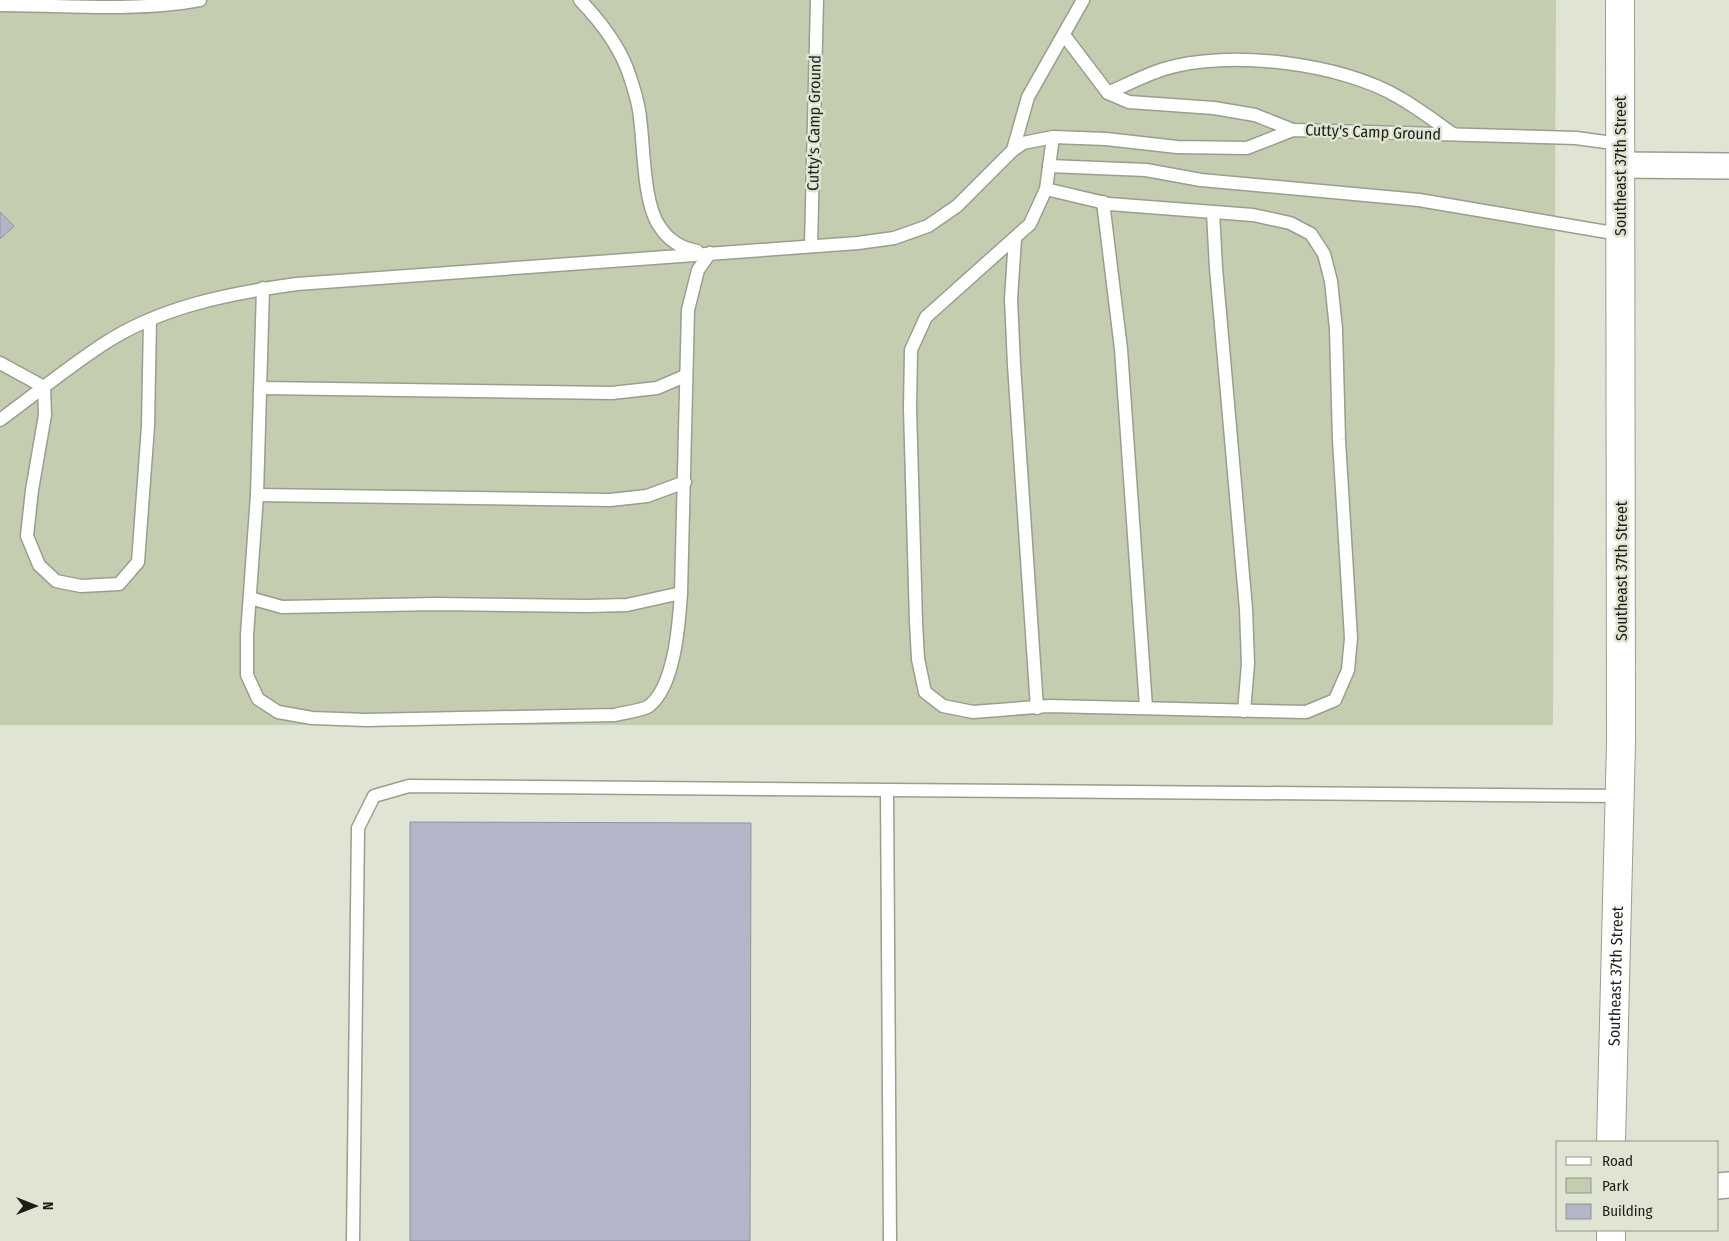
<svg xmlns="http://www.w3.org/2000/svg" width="1729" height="1241" font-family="'Fira Sans Condensed',sans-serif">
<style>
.green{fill:#c5cdb1}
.building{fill:#b2b6c8;stroke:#8e93a4}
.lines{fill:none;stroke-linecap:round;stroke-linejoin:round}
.service-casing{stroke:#999e8d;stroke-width:15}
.minor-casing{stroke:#999e8d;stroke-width:28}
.tertiary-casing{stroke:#999e8d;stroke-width:30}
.service{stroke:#fff;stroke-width:12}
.minor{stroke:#fff;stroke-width:25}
.tertiary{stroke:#fff;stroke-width:28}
.labels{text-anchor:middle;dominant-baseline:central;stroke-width:5;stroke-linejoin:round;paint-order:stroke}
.street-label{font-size:16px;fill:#1d1e18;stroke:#e0e5d3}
</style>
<rect width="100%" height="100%" fill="#e0e5d3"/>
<!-- green -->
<polygon class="green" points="0,0 1556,0 1553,725 0,725"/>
<!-- building -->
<g class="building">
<polygon points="0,212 14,226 0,239"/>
<polygon points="410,822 751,823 750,1241 410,1241"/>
</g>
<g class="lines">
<!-- service casing -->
<g class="service-casing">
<g id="service">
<path d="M580,0c21,22 41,47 50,77 4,12 9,27 10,41 4,28 3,86 20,109 9,14 21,21 37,24"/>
<path d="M0,5c66,0 135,7 200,-5"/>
<polyline points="1064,35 1108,93 1129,102 1214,108 1255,115 1293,130"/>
<path d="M1108,93c18,-8 37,-18 56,-24 64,-20 179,-6 236,29 19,11 36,24 53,36"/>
<polyline points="1013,150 1023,143 1053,137 1106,139 1177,147 1247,148 1293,130 1576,138 1620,144"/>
<polyline points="1049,166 1146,170 1201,180 1419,200 1619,234"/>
<polyline points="1046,189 1109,204 1253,215 1290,223 1311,234 1324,254 1331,281 1336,329 1339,440 1351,638 1348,670 1335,700 1306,712 1049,706 973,712 943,706 925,692 918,659 916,622 910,408 911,350 926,317 1030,224 1046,189 1053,137"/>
<polyline points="1103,202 1121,349 1146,707"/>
<polyline points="1213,212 1216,268 1246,609 1248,664 1244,711"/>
<polyline points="1015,238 1011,299 1014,365 1037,708"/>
<polyline points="811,245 817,0"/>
<path d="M263,288l-6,207 -10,140v40l11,24 20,13 34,6 54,2 249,-5c10,-3 27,-4 34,-9 26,-20 30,-83 32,-113l7,-283 10,-40 12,-17"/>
<polyline points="0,363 44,387 45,415 32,490 27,536 39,565 56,581 81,586 119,584 138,562 148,426 150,321"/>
<polyline points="261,388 612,393 657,388 685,376"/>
<path d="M0,420c34,-25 67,-52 102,-75 57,-38 128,-52 195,-61l561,-41 36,-5 34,-12 29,-20 56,-56 15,-53 55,-97"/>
<polyline points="257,495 610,500 647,496 685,482"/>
<polyline points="250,598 282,607 437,604 587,606 627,605 681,593"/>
<polyline points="887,791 890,1241"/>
<polyline points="353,1241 358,828 374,796 409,786 1620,796"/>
</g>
</g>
<!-- minor casing -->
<g class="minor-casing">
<g id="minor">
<polyline points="1620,165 1729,166"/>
<polyline points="1718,1186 1729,1185"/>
</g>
</g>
<!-- tertiary casing -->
<g class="tertiary-casing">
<g id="tertiary">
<path id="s1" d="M1611,1142l10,-400 -1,-742"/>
<polyline points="1611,1241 1611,1230"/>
</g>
</g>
<!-- service -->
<use href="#service" class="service"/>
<!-- minor -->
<use href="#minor" class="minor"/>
<!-- tertiary -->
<use href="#tertiary" class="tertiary"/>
</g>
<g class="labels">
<!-- street labels -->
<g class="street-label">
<text transform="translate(814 123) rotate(-89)">Cutty's Camp Ground</text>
<text transform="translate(1373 132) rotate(2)">Cutty's Camp Ground</text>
<text transform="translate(1620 166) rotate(-90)">Southeast 37th Street</text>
<text transform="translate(1621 571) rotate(-90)">Southeast 37th Street</text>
<text stroke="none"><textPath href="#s1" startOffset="166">Southeast 37th Street</textPath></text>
</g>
</g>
<!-- legend -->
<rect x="1556" y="1141" width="162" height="90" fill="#e0e5d3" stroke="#929588"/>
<rect x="1566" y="1157" width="25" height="8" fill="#ffffff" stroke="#929588"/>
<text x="1602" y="1166" font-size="15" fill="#1d1e18">Road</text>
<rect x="1566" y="1178" width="25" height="15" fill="#c5cdb1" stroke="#929588"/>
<text x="1602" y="1191" font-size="15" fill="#1d1e18">Park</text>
<rect x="1566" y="1204" width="25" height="15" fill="#b2b6c8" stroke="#929588"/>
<text x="1602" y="1216" font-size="15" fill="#1d1e18">Building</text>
<!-- north arrow -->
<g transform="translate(35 1206) rotate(90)" stroke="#e0e5d3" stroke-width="4" paint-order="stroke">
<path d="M0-4L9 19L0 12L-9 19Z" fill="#1d1e18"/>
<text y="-8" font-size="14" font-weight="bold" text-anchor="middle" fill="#1d1e18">N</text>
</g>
</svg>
